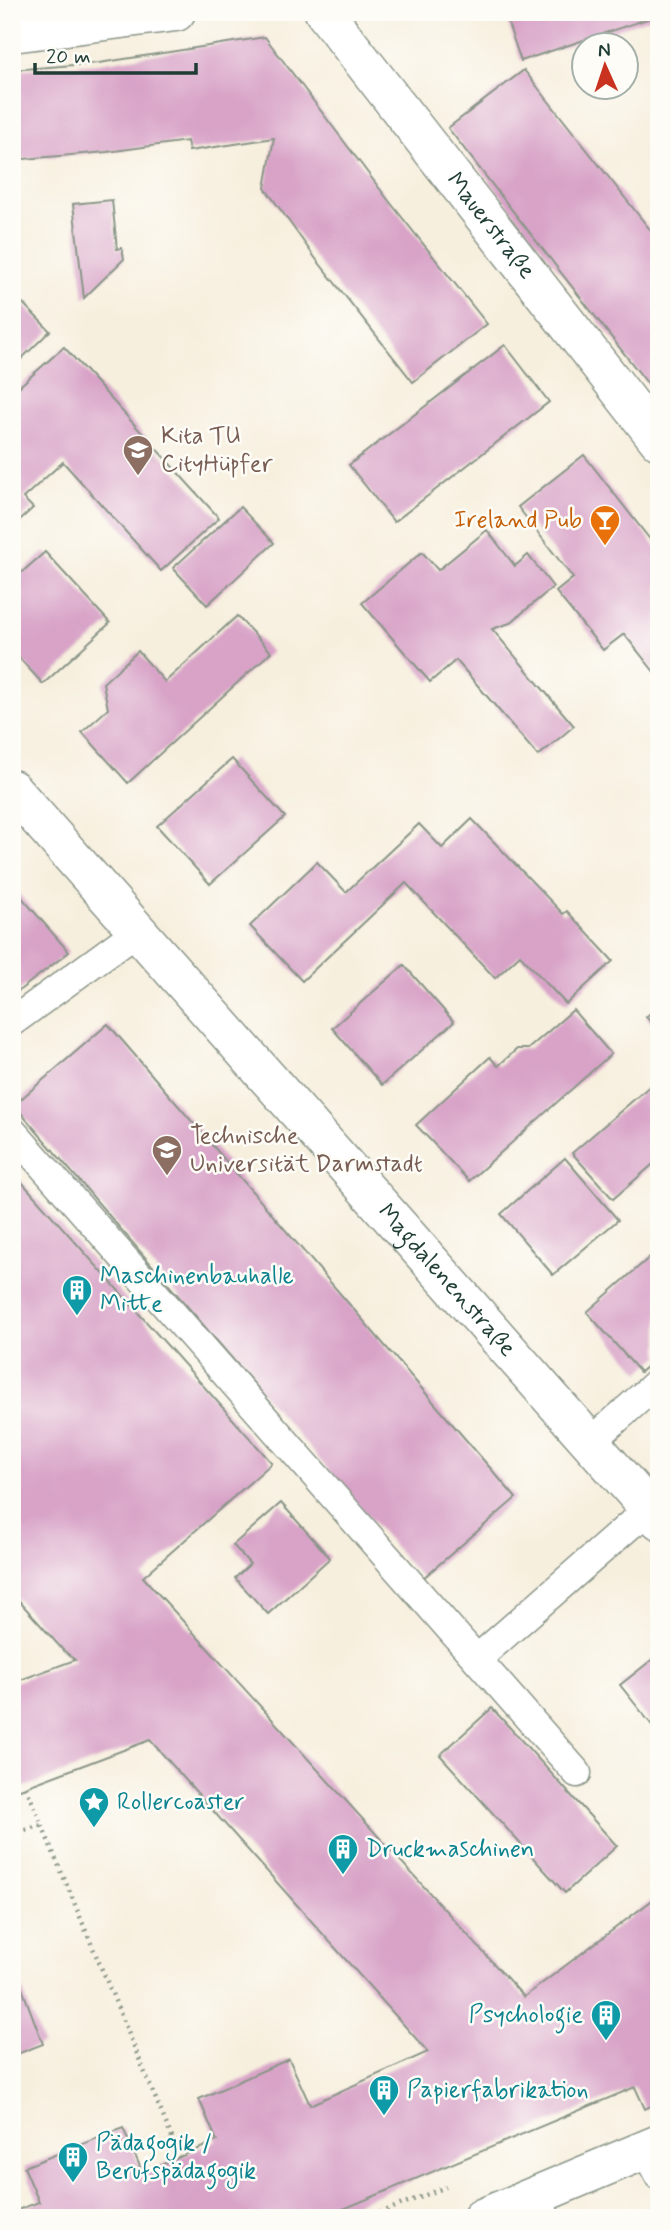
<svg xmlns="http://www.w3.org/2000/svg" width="671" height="2230" font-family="Mynerve,sans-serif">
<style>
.building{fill:#d8a3c7}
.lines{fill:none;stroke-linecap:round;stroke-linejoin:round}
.lane-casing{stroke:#8b9689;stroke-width:31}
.street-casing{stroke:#8b9689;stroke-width:41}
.secondary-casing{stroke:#8b9689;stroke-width:41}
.path{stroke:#8b9689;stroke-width:4.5;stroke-dasharray:2 5;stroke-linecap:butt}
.lane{stroke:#fff;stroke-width:28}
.street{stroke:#fff;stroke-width:38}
.secondary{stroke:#fff;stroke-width:38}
.labels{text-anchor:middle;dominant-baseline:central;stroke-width:5;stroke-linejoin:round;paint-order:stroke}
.street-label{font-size:24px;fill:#1f3d34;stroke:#fdfcf7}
.education-label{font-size:24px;fill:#785e54;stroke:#fdfcf7;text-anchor:start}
.food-label{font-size:24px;fill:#c56008;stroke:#fdfcf7;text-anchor:end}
.culture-label{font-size:24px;fill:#0d838f;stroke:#fdfcf7;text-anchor:start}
</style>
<rect width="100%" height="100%" fill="#fdfcf7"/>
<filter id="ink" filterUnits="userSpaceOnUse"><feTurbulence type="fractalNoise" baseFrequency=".0143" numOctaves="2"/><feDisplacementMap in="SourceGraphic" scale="14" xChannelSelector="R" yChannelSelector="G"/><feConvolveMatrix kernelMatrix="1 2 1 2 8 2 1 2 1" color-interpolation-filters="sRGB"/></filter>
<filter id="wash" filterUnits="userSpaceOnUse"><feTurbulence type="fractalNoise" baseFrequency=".00686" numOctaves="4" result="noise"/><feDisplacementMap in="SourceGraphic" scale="28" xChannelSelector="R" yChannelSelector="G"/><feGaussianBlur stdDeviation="1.57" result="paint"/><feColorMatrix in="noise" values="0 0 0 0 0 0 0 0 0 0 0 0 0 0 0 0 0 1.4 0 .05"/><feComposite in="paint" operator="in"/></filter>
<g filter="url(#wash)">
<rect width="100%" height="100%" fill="#f7efde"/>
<g id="blocks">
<!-- building -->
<g class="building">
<polygon points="504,12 659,12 659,15 521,61"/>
<polygon points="265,37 389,201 487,324 413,382 316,259 265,188 274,138 189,151 187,141 107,152 12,160 12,70 99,63"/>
<polygon points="524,70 659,241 659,375 648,384 448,128"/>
<polygon points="112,200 117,249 122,248 124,259 84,298 73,204"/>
<polygon points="12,292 50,331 12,368"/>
<polygon points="505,345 549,402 394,522 349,465"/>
<polygon points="64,347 219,518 161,571 63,462 23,498 33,508 12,527 12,431 17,427 12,421 12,393"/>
<polygon points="584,455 659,551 659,678 624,634 603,650 556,592 573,578 518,507"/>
<polygon points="240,507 274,543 207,605 173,568"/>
<polygon points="487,530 515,566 528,555 553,587 510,623 492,629 574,726 538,756 456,660 430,682 362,603 422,552 438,570"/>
<polygon points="45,552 110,623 43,684 12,650 12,581"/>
<polygon points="237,616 271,652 128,783 82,732 108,709 103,683 138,651 165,682"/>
<polygon points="232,759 285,817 210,884 157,826"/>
<polygon points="472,819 563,914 567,911 613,961 566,1004 520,955 495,978 406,883 302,981 250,926 317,862 346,892 419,824 442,848"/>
<polygon points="12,886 69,952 12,996"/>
<polygon points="404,965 454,1022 382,1085 332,1028"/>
<polygon points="659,1005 659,1031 646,1017"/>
<polygon points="573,1010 611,1054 469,1181 416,1125 490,1057 498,1066 517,1049 528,1049"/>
<polygon points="108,1024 516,1498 422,1579 14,1105"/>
<polygon points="658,1079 659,1159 613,1199 572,1153"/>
<polygon points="565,1158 618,1220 553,1275 501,1214"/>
<polygon points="12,1171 272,1463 143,1577 524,1997 659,1895 659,2102 645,2109 635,2087 322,2218 12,2218 12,2212 39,2202 24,2167 123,2128 143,2173 217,2141 199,2099 289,2059 310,2105 428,2052 150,1740 12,1792 12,1683 75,1660 62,1649 12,1593"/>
<polygon points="651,1256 659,1266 659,1356 640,1372 587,1312"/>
<polygon points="281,1503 330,1558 268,1614 235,1578 250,1564 233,1545"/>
<polygon points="659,1654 659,1734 620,1685"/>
<polygon points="492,1708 617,1846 565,1893 440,1755"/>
<polygon points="12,1962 43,2044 12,2056"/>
</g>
</g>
</g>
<g filter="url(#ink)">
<use href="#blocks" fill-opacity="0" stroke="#8b9689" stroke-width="2"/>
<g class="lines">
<!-- lane casing -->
<g class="lane-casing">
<g id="lane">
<polyline points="12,1022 137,931"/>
<polyline points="12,1131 577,1773"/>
<polyline points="591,1442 659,1381"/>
<polyline points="477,1659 630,1525 651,1511"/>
<polyline points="645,2150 659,2176"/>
<polyline points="536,2195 546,2218"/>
</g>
</g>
<!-- street casing -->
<g class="street-casing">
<g id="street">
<path id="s1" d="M324,12l335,429"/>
<polyline points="12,33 176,12"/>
<path id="s2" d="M12,789l647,731"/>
</g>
</g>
<!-- secondary casing -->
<g class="secondary-casing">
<polyline id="secondary" points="482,2218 659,2144"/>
</g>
<!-- path -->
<g class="path">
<polyline points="26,1787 180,2157"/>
<polyline points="12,1834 42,1825"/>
<polyline points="367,2218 446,2187"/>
</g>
<!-- lane -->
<use href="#lane" class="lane"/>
<!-- street -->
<use href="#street" class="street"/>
<!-- secondary -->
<use href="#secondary" class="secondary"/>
</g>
</g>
<!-- icons -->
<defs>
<g id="school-pin" transform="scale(1.575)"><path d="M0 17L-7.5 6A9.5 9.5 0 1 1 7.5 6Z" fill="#8d6e63" stroke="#fdfcf7"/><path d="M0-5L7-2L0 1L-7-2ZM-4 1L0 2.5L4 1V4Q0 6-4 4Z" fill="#fff"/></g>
<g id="bar-pin" transform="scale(1.575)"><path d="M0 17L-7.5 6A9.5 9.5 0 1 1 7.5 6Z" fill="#e8710a" stroke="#fdfcf7"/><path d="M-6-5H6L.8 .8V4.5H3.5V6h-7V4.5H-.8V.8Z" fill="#fff"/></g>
<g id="university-pin" transform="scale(1.575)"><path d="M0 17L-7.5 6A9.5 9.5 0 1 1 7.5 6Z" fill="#8d6e63" stroke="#fdfcf7"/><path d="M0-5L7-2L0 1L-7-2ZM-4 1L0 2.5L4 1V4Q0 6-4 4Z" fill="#fff"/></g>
<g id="building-pin" transform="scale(1.575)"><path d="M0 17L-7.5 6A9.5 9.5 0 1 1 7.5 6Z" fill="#0f9aa8" stroke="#fdfcf7"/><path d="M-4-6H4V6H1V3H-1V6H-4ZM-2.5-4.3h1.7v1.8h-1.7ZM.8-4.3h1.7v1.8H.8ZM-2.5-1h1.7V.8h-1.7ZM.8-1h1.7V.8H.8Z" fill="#fff"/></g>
<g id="sight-pin" transform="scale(1.575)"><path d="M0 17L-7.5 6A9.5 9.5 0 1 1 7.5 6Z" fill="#0f9aa8" stroke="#fdfcf7"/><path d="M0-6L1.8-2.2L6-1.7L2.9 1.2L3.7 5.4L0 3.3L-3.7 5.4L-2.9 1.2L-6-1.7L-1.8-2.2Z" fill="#fff"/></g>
</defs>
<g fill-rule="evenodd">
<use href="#school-pin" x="138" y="450"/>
<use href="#bar-pin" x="605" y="520"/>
<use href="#university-pin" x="167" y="1150"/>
<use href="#building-pin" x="77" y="1290"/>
<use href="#sight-pin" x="94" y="1802"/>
<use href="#building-pin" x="343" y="1849"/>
<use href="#building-pin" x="606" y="2015"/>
<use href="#building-pin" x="384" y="2090"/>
<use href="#building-pin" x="73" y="2157"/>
</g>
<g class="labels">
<!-- street labels -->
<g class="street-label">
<text stroke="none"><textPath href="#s1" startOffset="271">Mauerstraße</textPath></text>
<text stroke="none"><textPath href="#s2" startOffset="656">Magdalenenstraße</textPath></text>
</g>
<!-- education labels -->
<g class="education-label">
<text x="161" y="436">Kita TU<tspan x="161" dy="28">CityHüpfer</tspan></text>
<text x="190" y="1136">Technische<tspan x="190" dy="28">Universität Darmstadt</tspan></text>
</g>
<!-- food labels -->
<g class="food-label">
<text x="582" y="520">Ireland Pub</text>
</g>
<!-- culture labels -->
<g class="culture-label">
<text x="100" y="1276">Maschinenbauhalle<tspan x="100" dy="28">Mitte</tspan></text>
<text x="117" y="1802">Rollercoaster</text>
<text x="366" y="1849">Druckmaschinen</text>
<text x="583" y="2015" text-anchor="end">Psychologie</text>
<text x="407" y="2090">Papierfabrikation</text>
<text x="96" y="2143">Pädagogik /<tspan x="96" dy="28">Berufspädagogik</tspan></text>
</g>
</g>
<!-- margin -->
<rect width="671" height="2230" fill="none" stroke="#fdfcf7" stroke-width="42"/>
<!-- north arrow -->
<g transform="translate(605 66) rotate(357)"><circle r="33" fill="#fdfcf7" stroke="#a4b0a9" stroke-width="2"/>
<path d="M0-5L12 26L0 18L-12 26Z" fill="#c8321e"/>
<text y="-10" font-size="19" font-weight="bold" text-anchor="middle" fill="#1f3d34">N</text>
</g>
<!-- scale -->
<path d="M35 63v10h161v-10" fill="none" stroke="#1f3d34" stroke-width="3.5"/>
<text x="46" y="63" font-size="21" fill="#1f3d34" stroke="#fdfcf7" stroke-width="5" paint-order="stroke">20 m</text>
</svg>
